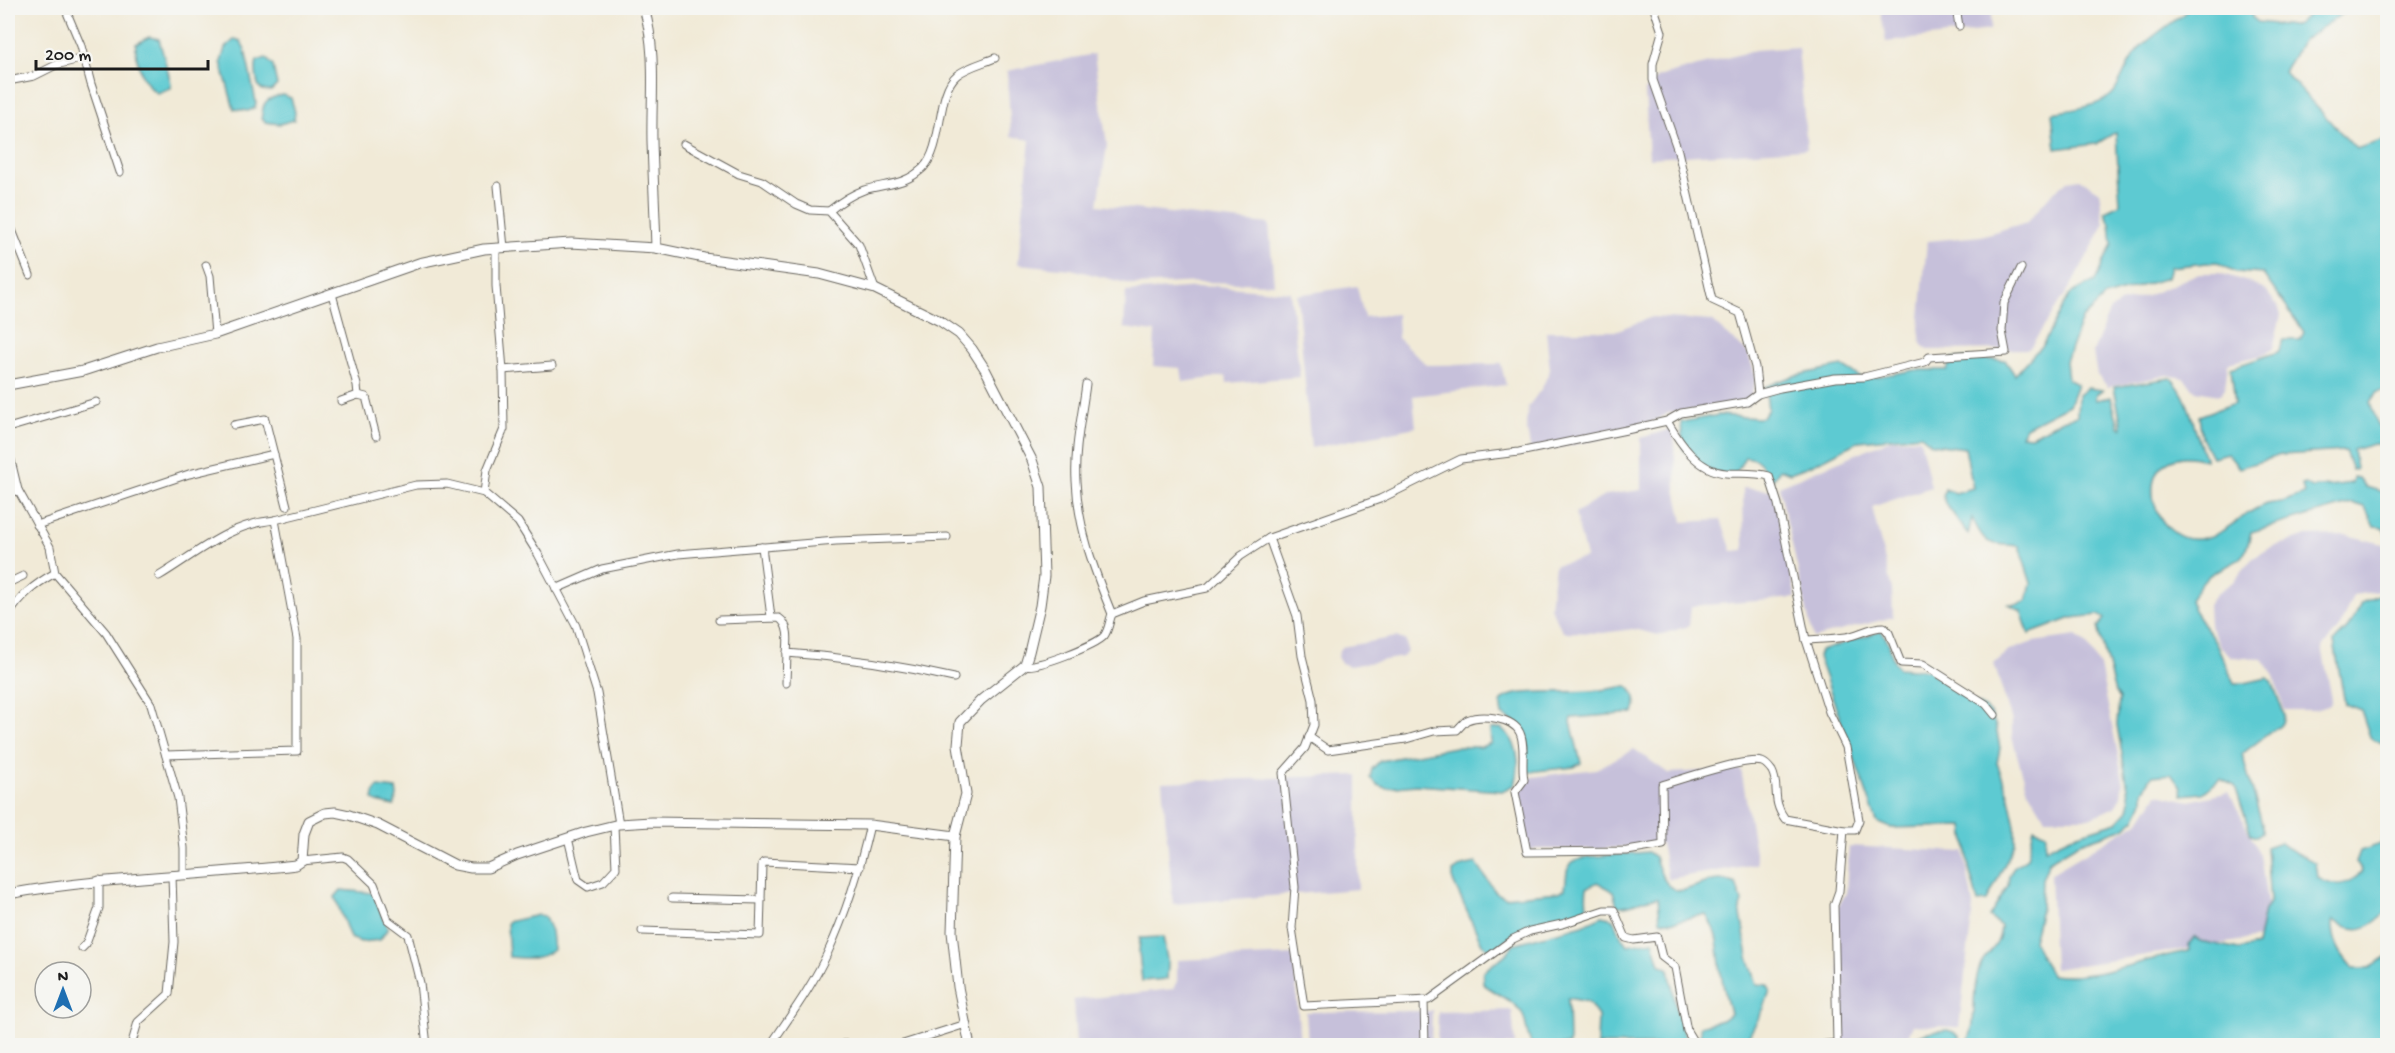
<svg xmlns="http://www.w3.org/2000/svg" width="2395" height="1053" font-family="'Gochi Hand',sans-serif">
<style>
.industrial{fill:#c6c0da}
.water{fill:#5dcad2;stroke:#3c7377;stroke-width:1.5}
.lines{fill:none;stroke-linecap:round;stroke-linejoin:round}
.street-casing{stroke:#67645d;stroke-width:9}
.secondary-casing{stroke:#67645d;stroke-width:11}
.street{stroke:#fff;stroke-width:7}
.secondary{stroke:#fff;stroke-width:9}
</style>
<rect width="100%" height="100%" fill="#f6f6f2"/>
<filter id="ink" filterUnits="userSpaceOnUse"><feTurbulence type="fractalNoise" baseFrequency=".0167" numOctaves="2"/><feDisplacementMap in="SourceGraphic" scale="12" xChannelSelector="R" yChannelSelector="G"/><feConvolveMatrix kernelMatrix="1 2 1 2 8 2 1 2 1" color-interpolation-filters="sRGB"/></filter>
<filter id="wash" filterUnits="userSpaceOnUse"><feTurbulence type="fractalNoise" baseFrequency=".008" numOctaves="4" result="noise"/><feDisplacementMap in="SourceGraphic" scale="24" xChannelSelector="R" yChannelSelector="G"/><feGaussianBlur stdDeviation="1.35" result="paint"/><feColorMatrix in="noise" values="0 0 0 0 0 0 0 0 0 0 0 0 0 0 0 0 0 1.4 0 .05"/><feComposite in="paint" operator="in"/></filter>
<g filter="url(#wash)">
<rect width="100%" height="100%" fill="#f1ead7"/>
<!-- industrial -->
<g class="industrial">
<polygon points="1880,8 2053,8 2052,13 1992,9 1990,30 1886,42"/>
<polygon points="1798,47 1807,149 1649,158 1645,91 1658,77 1755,50"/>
<polygon points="1094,54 1107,145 1098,205 1269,224 1274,284 1203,282 1134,285 1071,269 1018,264 1030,140 1011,136 1007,71"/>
<polygon points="2080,179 2099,191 2104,225 2072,284 2029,349 1927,350 1921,344 1919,328 1927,241 1981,236 2027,222 2052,193 2068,181"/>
<polygon points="2199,273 2219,273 2251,283 2266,291 2278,306 2281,315 2273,348 2262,355 2228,363 2225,388 2219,395 2196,391 2183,378 2168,375 2108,387 2097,375 2093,353 2109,311 2120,303 2147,296"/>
<polygon points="1215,286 1290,292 1300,377 1227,383 1226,376 1183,382 1181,368 1153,366 1155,332 1124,328 1126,292"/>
<polygon points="1357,286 1364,317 1397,314 1398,338 1427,365 1501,364 1506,385 1413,396 1416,427 1311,448 1297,295"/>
<polygon points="1652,317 1712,321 1748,353 1756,378 1748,406 1670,412 1636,432 1531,453 1526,424 1528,407 1542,388 1550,370 1546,331 1615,331"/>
<polygon points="1674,428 1676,489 1683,522 1721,520 1732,551 1744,550 1743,488 1773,490 1796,598 1691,606 1689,626 1659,635 1633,629 1603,633 1563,632 1550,607 1555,565 1586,558 1575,513 1606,495 1641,490 1641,438"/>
<polygon points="1892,439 1920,439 1931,487 1872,507 1892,590 1893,617 1813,638 1779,486"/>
<polygon points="2346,535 2383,544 2387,557 2387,587 2380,591 2353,595 2339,629 2322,647 2332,699 2330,705 2315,710 2284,710 2274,676 2262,659 2232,657 2220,646 2209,624 2208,605 2217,593 2234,581 2252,559 2270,548 2307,536"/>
<polygon points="2076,636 2086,643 2100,666 2123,780 2121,796 2115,807 2090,818 2045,818 2028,790 2021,769 2012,737 2012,721 1994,664 2008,651 2033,642"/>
<polygon points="1396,637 1406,641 1407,651 1403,657 1350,666 1341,663 1338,659 1339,650 1342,647"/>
<polygon points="1634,749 1668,773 1741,769 1757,864 1668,879 1661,843 1602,849 1529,849 1518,793 1532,777 1596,769"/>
<polygon points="1358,775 1358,889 1173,904 1162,782"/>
<polygon points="2229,792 2260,855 2272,936 2054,969 2050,874 2140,821 2157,794 2190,801"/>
<polygon points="1849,846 1964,852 1973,906 1959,1027 1913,1025 1908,1037 1895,1041 1893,1045 1840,1045 1838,907 1846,893"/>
<polygon points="1294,955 1300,1045 1076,1045 1073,1000 1173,989 1177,981 1177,960"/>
<polygon points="1512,1010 1515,1045 1437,1045 1438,1012"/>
<polygon points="1432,1011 1431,1045 1308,1045 1306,1012"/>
</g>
<!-- water -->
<g class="water">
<path d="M2190,8h61l1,9 6,5 34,4 6,-2 17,-16h36l-49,33 -18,31 72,77 31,-10v251l-11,3 -6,9 8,24 9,6v13l-13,-1 -21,6 3,19 -4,1 -7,-19 -64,4 -42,13 -12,-15 -15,4 -10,-19 -3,-22 36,-13 -4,-35 47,-16 6,-12h16l4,-8 -41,-58 -27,-2 -20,-10 -46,5 -3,11 -62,19 -23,22 -16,42 2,18 9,5 -8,21 -43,22 -5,8 10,1 31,-16 15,-4 1,-21 9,-7 16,2 -7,4 -1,6 16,-3 8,30 3,1 -8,-41 57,-9c21,22 23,55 35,82 -7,-1 -16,-4 -23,-3 -53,6 -29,88 16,82 28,-4 41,-25 65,-34 5,-2 12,-2 18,-3 7,-2 15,-6 22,-8l-2,-9 4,-1 6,4 40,-5 1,-6 6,1 7,9 21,6v44l-4,-10 -9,-1 -9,-19 -13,-4 -101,29c-7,37 -21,28 -44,45 -6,5 -12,16 -17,23l4,10 23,35 17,38h11l22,-5 5,3 12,34 -2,8 -40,31 20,70v9l-5,4 -6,-2 -16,-49 -15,-7 -17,14 -21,2 -2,-9 -9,-12 -19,2 -9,15v10l-7,17 -12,10 -47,16 -28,17 -7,18 -1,30 -8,32 18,34c47,6 92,-17 138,-24v-7l7,-7 4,4 39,8 18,-4 7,-35 6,-9 -4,-54 14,-5c10,10 24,13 35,21l2,14c16,12 32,8 45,-5l-6,-10 4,-11 21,-7 6,-17v85c-20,18 -29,23 -54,8 -1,20 6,33 20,48h16l18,-11v88h-420c2,-7 6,-15 6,-22 2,-20 0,-38 7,-57 6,-16 19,-14 21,-40l-12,-9 19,-31 1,-11 6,-9 12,-8 7,-30 12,5 -1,16 30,-14 42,-13 11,-12 2,-10 -13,-75 2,-26 -4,-6 -17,-66 7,-8 -6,-4 -27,3 -43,16 -8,-23 -12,-7h9l9,-4 4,-17 -12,-37c-31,-3 -32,2 -47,-28l-4,16 -20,-27 -5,-11 2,-7 10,4 18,-5 -8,-40 -33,-4 -11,-9 -62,6 -45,23 -24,9 -10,-4 -7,11 -8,-1c0,-13 -5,-21 -20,-22l-10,18 -3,2 -31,-9 -18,-19 -2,-27 38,-7 39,3 5,-1 5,-8 -3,-22 28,-11 49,-10 21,13 52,-9h32l5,-12 53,2 10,15 28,-31 27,-50 25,-13 17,-37 -2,-20 -5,-13 15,-7 -4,-72 -20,12 -40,5 -4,-36c18,-3 55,-7 64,-24 8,-14 12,-28 23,-40 15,-16 35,-26 51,-41z"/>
<path d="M149,37l10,2 12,44v5l-14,5c-15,-10 -22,-32 -21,-49z"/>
<polygon points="235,39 241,41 245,50 256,102 255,108 248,111 234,109 221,62 225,48"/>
<path d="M266,58l7,8 4,19 -6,6c-3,0 -8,0 -10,-2 -5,-3 -6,-23 -4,-28z"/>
<path d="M283,95l8,3 4,14 -1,8 -14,4 -15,-2 -3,-4c0,-17 5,-20 21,-23z"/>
<path d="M2387,592v157l-1,-4 -16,-8 -9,-27 -16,-6 -11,-62c4,-6 11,-10 15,-16 4,-6 9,-15 12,-23z"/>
<path d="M1881,631c11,10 8,26 17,37l30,2 27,22 28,15 8,7 5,13 4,21 -3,15 11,30 7,32v18l-28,58 -9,1 -9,-33 -5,-43 -73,2 -14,-6 -59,-165 2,-6z"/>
<path d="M1627,686c8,5 11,18 7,27l-62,5 -1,4 10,41 -7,4 -47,5 -2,-35 -6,-12 -17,-10c-1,-7 -3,-13 3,-17 13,-9 66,-5 85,-7 12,-1 25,-3 37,-5z"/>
<path d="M1501,728c18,13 20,36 14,57l-13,6 -86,-6 -30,3 -8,-3 -8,-7 2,-9 8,-8 75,-14h26l10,-4 -1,-14z"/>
<polygon points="378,787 396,789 397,796 394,806 377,802 373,799 375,790"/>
<path d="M1648,852l7,5c20,68 42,8 81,27l6,18 -2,6 8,49 9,27 10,1 3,5 -6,18 -20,37 -43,-1 -1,-18 22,-6 8,-6c-4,-16 -8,-32 -10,-48 -2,-19 -2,-34 -14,-51 -19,0 -26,10 -46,5l-2,-22c-14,-1 -26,10 -41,8l-4,-15 -16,-9 -10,6c-2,10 1,18 -1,25l-63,15 -32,23 -9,-7 -29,-63v-9l9,-6 14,-3 20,30 9,4 54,-5 6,-3 2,-18 5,-9 15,-5z"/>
<polygon points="341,890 373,893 388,928 380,940 361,942 350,938 335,897"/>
<path d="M538,915l6,1 7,15 2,19c-15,11 -27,8 -44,7l-2,-35z"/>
<path d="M1602,916l12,3 8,19 5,7 26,-4 7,23 9,5 7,40 12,36h-91l1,-29 -10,-14 -20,-4 1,47h-37c-6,-10 -5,-22 -10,-32 -8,-13 -28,-20 -39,-29v-12c10,-9 26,-17 30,-28l70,-19z"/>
<polygon points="1163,937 1168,965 1167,979 1142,981 1139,952 1140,938"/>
<path d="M1947,1030c9,2 15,6 14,15h-50c6,-15 21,-13 36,-15z"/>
</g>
</g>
<g filter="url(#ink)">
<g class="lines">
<!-- street casing -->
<g class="street-casing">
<g id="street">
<polyline points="65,8 81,46 91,84 120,172"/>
<polyline points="1654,8 1662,32 1653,64 1653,80 1678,151 1712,300 1740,313 1755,367 1758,394"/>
<polyline points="1956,8 1959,26"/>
<polyline points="8,81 34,76 56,65 84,58"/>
<polyline points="684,144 739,174 762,181 796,204 810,210 829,211 859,245 875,289"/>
<polyline points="498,186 504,248"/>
<path d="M829,211c11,-9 21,-16 35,-21 23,-7 40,-4 59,-22 21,-21 13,-76 34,-93 10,-8 26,-12 38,-17"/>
<polyline points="8,220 30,275"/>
<polyline points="496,248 496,286 503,370 552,366"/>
<polyline points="206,265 210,276 215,334"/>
<polyline points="332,294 357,385 358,395 341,401"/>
<polyline points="503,370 504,429 487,470 484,493 518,522 538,554 576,626 597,693 619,824"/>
<path d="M1086,384c-4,32 -12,65 -10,97 2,47 18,89 36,133"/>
<polyline points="358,395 366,397 376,436"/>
<path d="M1667,421c13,22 31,50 59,52 15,1 28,-1 43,3l9,28 28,136c13,-1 27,-1 40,-3 13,-2 24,-10 38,-10l5,6 12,30 22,1 63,40 9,11"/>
<polyline points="234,425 265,419 287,506"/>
<polyline points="8,428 96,402"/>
<polyline points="8,448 18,490 50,547 55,573 106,633 151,704 178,798 184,848 184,874"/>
<polyline points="8,494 18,490"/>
<polyline points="275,520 416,485 447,484 484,493"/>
<polyline points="37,525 189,474 274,454"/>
<polyline points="762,547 771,617"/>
<path d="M159,576c38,-23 70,-52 116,-56l22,119v112l-131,4"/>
<polyline points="8,583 23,576"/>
<polyline points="556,589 602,569 678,554 836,541 947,537"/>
<path d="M8,616c12,-20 27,-32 47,-43"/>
<path d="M719,620l60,-2c11,7 9,23 8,35 57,4 111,12 167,25"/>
<path d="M1025,665c11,4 71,-20 79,-29 5,-6 5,-15 8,-22l32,-13 63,-13 34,-32 28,-18"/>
<polyline points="786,683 787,653"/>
<path d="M1309,737l19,13 78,-11 28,-8 23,-1c3,-3 7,-8 10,-10 14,-6 46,-3 53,13 6,13 1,33 4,47l-9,12 12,60 100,-1 36,-6 -1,-60c19,-6 85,-28 100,-23 4,1 7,5 10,9 8,15 -1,30 13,48l59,11h11l4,-10 -13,-73 -17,-35 -23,-72"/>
<polyline points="568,838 578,880 588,887 603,882 616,868 614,826"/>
<polyline points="302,861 343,857 348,859 374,884 388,920 408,935 420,983 427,1046"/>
<polyline points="672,898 761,900"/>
<polyline points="642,931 760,935 762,864 764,862 860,867"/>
<polyline points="82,948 86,944 99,908 99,880"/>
<polyline points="1424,1000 1425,1046"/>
<polyline points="843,1044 900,1045 966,1024"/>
<polyline points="131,1046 138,1022 169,994 174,942 172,875"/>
<path d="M770,1046c20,-30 43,-61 58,-94 19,-41 32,-84 42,-127"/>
<polyline points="1696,1046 1687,1031 1675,967 1662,957 1657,937 1634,940 1626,938 1614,910 1604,910 1562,924 1530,931 1513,939 1429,1000 1304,1006 1292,928 1295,887 1283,773 1305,748 1314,725 1313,700 1302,656 1297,616 1269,538 1380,499 1461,459 1519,452 1631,429 1667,421 1681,413 1747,402 1758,394 1780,388 1835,378 1864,377 1925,362 1929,357 2006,352 2002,331 2004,303 2021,268"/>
<polyline points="1809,1046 1837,1043 1834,905 1839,891 1844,830"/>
</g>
</g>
<!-- secondary casing -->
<g class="secondary-casing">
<g id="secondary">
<path d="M644,8c13,44 7,88 8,133 1,36 3,71 4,107"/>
<polyline points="8,385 83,371 157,347 215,334 419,263 484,249 571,243 656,248 704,258 819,274 875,289 940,321 959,334 972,349 985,369 1032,460 1041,487 1044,576 1040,606 1029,652 1025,665 981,700 960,722 958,745 966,794 955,836 952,932 958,987 970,1046"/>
<path d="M8,894c95,-17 191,-18 288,-29l6,-4 2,-27 5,-13 16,-8 10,-1 14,3 29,10 77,40 16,3h17l29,-13 69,-23 33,-8 32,-2 219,3 85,11"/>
</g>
</g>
<!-- street -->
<use href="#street" class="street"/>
<!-- secondary -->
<use href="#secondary" class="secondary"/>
</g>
</g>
<!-- margin -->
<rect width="2395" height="1053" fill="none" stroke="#f6f6f2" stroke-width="30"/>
<!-- north arrow -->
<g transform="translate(63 990)"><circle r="28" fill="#f6f6f2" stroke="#9f9f9c" stroke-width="1.5"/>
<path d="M0-4.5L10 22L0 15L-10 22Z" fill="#1f6fb2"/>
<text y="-9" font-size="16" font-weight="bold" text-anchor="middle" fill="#1c1c1c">N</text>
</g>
<!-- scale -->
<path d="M36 60v9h172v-9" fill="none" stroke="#1c1c1c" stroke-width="3"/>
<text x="45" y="60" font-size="18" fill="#1c1c1c" stroke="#f6f6f2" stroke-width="4.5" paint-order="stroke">200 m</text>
</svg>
